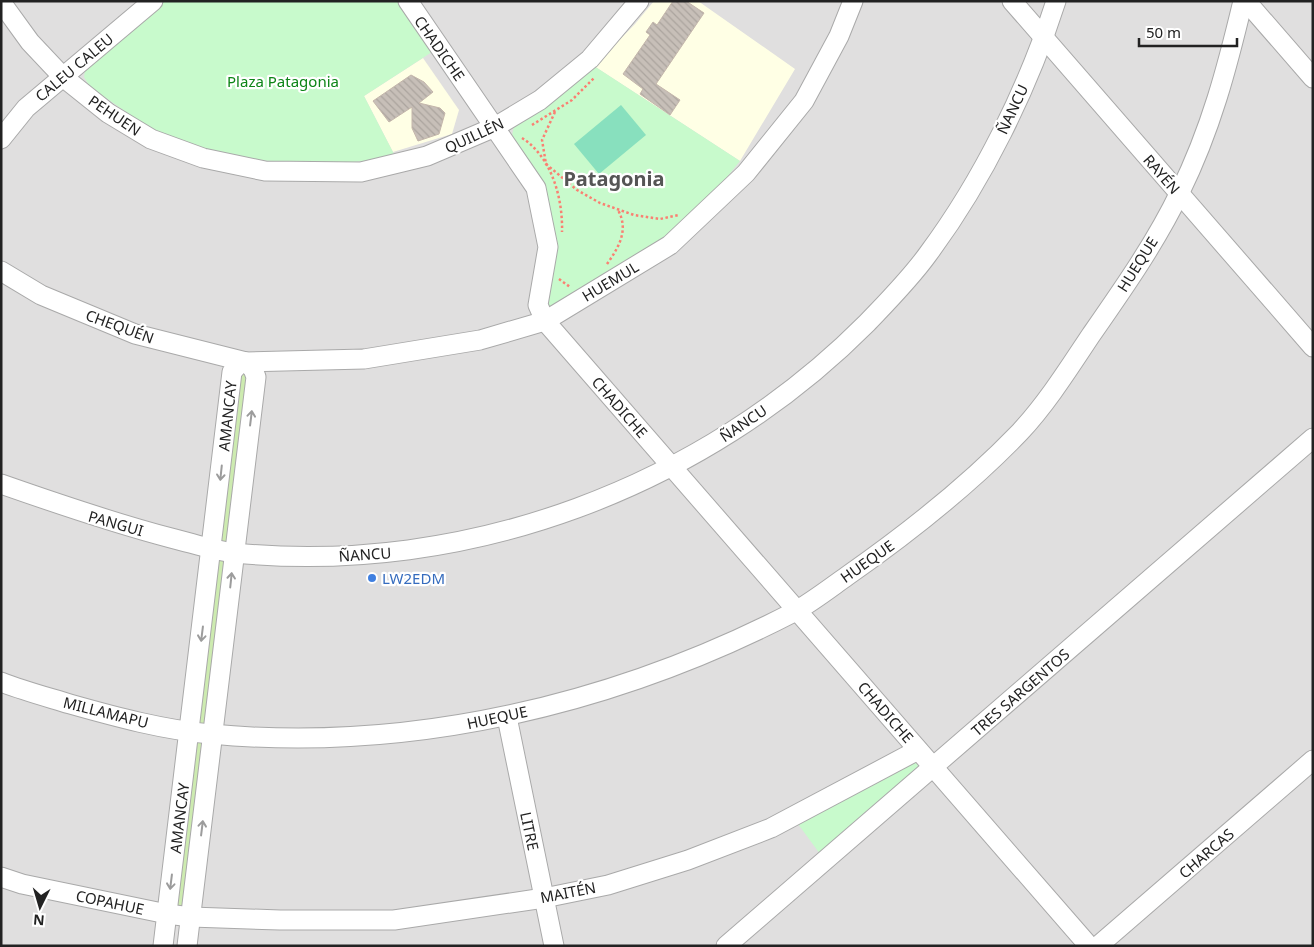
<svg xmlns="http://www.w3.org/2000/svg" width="1314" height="947" font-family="'Noto Sans',sans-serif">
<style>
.residential{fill:#e0dfdf}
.education{fill:#ffffe5}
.grass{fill:#cdebb0}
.park{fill:#c8facc}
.pitch{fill:#88e0be}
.building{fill:url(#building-back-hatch);stroke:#c4b6ab}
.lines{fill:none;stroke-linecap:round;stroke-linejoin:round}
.minor-casing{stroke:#a9a9a9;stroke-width:21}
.path{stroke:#fa8072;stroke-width:2.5;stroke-dasharray:2.5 2.5;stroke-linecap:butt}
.minor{stroke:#fff;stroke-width:19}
.oneway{stroke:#9c9c9c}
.shop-dot{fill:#3f7fe0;stroke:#fff;stroke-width:2}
.labels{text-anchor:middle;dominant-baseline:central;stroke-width:4.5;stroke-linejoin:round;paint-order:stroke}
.street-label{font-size:15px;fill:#222;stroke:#fff}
.park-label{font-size:15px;fill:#0c8416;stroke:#fff}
.shop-label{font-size:15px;fill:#366cbe;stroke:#fff;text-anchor:start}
.district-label{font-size:20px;font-weight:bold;fill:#555;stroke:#fff}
</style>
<defs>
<pattern id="building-back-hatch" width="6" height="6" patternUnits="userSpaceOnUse" patternTransform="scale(1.25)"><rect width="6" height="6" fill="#c7bfb8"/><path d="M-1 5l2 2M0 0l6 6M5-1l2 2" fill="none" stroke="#aba49e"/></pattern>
</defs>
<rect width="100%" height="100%" fill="#f2efe9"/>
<!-- residential -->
<rect class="residential" x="1" y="1" width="1312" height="945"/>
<!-- education -->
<g class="education">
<polygon points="654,1 698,1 795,69 740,161 594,66 635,24"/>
<polygon points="423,58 459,110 452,134 393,152 364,96"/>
</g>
<!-- grass -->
<g class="grass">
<polygon points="239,372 248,373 228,543 220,543"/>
<polygon points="219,559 225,561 207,724 198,725 214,562"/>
<polygon points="197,741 204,744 184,907 176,906"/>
</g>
<!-- park -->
<g class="park">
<polygon points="164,1 398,1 435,50 364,96 396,158 331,164 232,159 151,129 90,87 84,77 86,65"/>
<polygon points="594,66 740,161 723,182 673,233 546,313 541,179 512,136 514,125"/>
<polygon points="915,762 921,768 820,854 798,824"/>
</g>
<!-- pitch -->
<polygon class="pitch" points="621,105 646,135 599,174 574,144"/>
<!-- building -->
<g class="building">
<polygon points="673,1 686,1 704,13 656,84 680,100 670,115 640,94 643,89 623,74 650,35 646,32 653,22 657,25"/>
<polygon points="411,75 424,82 433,92 419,103 440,108 445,113 439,134 418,141 412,128 412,107 389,122 373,101"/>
</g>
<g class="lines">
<!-- minor casing -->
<g class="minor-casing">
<g id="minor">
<polyline points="408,1 536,188 548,247 538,305 545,321 1089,946"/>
<polyline points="1012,1 1313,347"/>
<polyline points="1246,1 1313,78"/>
<polyline points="1,2 30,42 63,77 108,113 151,139 203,158 265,171 361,172 427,156 495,127 540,100 590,59 639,1"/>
<polyline points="1,139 26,108 153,1"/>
<polyline points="1,271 41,295 135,334 246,362 364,359 480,340 545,321 670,245 746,173 804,101 839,36 853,1"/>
<path d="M1,484c57,20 112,39 170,54 21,5 43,13 64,15 232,23 469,-66 632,-230 21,-22 43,-44 61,-69 55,-74 100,-166 128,-253"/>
<path d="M1,682c23,9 46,15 69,22 46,13 94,26 141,30 201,19 405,-30 583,-122 18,-10 36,-24 53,-36 60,-42 122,-91 173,-144 27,-29 49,-64 71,-97 32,-46 65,-93 89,-143 31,-63 47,-124 63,-191"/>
<polyline points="507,717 554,946"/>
<polyline points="1,877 22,884 167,914 191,917 280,920 394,920 544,898 608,885 688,860 771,828 918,750"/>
<polyline points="163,946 232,372 238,365 246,362"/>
<polyline points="187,946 256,377 253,369 246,362"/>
<polyline points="726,946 1313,438"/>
<polyline points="1098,946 1313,760"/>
</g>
</g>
<!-- path -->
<g class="path">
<polyline points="555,112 542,140 546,164 577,190 600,203 634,215 660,219 679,215"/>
<polyline points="532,125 572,100 595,77"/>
<path d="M522,138c30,19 41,61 40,94"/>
<path d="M607,264c12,-17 22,-34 11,-54"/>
<polyline points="559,279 570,287"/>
</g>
<!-- minor -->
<use href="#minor" class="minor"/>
</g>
<!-- one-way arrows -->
<defs><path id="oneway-shaft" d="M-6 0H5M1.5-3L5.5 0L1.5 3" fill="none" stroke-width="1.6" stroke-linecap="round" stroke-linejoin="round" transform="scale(1.25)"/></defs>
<g class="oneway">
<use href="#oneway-shaft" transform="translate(251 418) rotate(-83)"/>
<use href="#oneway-shaft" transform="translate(221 473) rotate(96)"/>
<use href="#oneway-shaft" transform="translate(231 580) rotate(-84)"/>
<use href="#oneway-shaft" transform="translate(202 634) rotate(97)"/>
<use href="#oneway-shaft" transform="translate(202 828) rotate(-83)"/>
<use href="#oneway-shaft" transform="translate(171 882) rotate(97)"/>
</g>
<!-- markers -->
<circle class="shop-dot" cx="372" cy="578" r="5"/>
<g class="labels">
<!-- street labels -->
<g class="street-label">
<text transform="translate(440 48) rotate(55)">CHADICHE</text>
<text transform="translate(74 67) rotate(-40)">CALEU CALEU</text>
<text transform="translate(1012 109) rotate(-65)">ÑANCU</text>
<text transform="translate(115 115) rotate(34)">PEHUEN</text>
<text transform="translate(474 135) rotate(-25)">QUILLÉN</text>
<text transform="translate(1162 174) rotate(49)">RAYÉN</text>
<text transform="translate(1137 264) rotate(-58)">HUEQUE</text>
<text transform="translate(610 281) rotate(-31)">HUEMUL</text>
<text transform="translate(120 326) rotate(20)">CHEQUÉN</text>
<text transform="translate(620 407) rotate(49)">CHADICHE</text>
<text transform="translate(227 416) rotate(-84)">AMANCAY</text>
<text transform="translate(743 423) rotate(-34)">ÑANCU</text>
<text transform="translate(116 523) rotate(16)">PANGUI</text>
<text transform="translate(365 554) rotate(-4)">ÑANCU</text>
<text transform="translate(867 561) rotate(-35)">HUEQUE</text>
<text transform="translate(1020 692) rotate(-41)">TRES SARGENTOS</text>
<text transform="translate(106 712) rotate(14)">MILLAMAPU</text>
<text transform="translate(886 712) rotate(49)">CHADICHE</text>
<text transform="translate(497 717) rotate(-12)">HUEQUE</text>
<text transform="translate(179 818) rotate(-83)">AMANCAY</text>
<text transform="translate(530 831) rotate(78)">LITRE</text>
<text transform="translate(1206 853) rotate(-41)">CHARCAS</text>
<text transform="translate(568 892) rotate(-11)">MAITÉN</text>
<text transform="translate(110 902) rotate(12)">COPAHUE</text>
</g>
<!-- park labels -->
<g class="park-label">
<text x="283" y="81">Plaza Patagonia</text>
</g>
<!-- shop labels -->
<g class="shop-label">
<text x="382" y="578">LW2EDM</text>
</g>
<!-- district labels -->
<g class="district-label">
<text x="614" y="178">Patagonia</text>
</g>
</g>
<!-- border -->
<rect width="1314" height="947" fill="none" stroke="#222222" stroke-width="5"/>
<!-- north arrow -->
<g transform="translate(40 907) rotate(185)" stroke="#ffffff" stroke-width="4" paint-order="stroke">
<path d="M0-4L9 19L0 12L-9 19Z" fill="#222222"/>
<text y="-8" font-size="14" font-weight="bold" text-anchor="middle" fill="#222222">N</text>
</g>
<!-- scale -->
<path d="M1139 38v8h98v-8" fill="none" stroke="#222222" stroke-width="2.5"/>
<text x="1146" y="38" font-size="15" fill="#222222" stroke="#ffffff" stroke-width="4" paint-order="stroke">50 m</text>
</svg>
